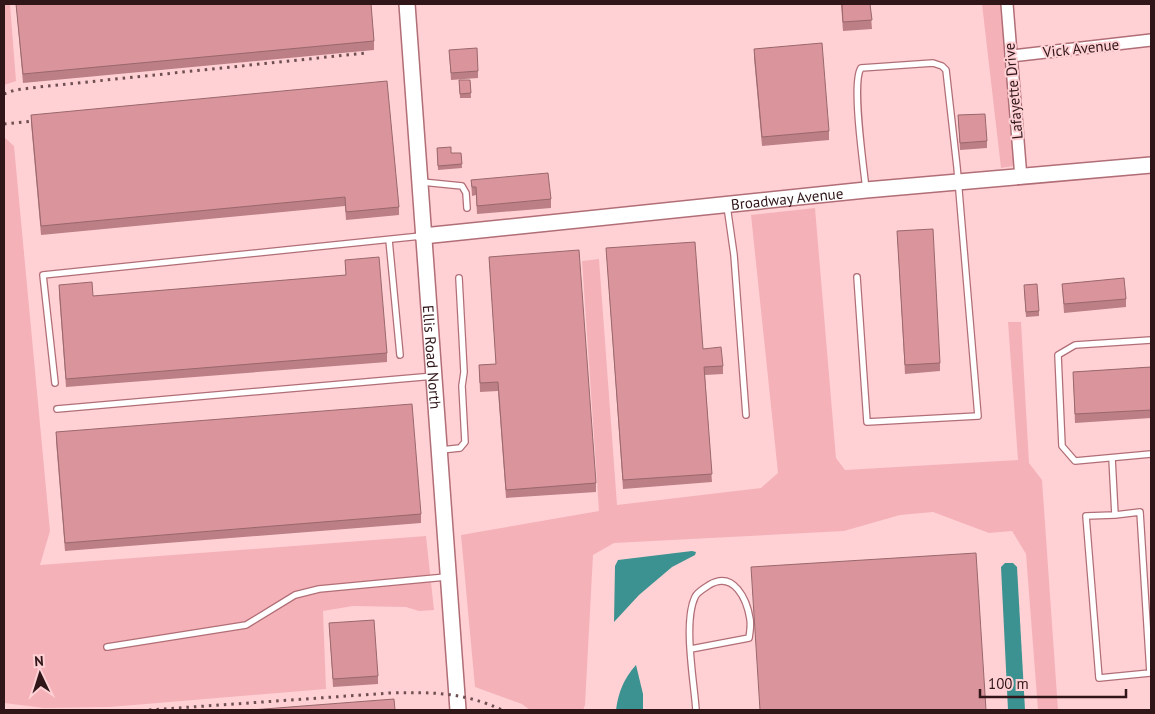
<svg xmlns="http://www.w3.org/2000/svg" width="1155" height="714" font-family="'PT Sans',sans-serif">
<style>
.green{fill:#f4b2b8}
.water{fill:#3b9290}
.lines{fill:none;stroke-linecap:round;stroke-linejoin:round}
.lane-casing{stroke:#b16e76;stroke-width:8}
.street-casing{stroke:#b16e76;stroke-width:14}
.secondary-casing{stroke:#b16e76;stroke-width:18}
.lane{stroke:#fff;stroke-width:5.5}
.street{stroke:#fff;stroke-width:11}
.secondary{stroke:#fff;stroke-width:15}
.rail{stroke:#6f4f52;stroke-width:3;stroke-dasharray:2.5 5;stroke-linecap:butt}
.wall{fill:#bb7f85}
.building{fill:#da949b;stroke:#99686c}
.labels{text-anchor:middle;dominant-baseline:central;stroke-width:4;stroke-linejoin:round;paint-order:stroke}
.street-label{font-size:15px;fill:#301619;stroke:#ffd1d5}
</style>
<rect width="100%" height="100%" fill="#ffd1d5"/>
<!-- green -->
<g class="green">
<polygon points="4,4 10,4 16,81 4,85"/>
<polygon points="982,4 1002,4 1016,160 1014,166 1001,168"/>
<polygon points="4,137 14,146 50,531 40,565 426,536 434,610 419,611 406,607 353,606 323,611 326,689 110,707 44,708 4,703"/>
<polygon points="815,208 836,458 845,470 1018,460 1008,322 1021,322 1029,463 1042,480 1058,710 1038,710 1026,554 1012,531 989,533 933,512 900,515 844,531 614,543 593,555 585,705 583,710 530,710 522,704 475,687 461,535 599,511 582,261 599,259 617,505 761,488 778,473 751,215"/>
</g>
<!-- water -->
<g class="water">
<polygon points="692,551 696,552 695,555 672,567 639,595 614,622 615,566 618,560"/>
<polygon points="1005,563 1013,563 1017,567 1025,710 1008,710 1001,567"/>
<path d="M636,665l7,29v16h-27c2,-17 8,-32 20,-45z"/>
</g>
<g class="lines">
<!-- lane casing -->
<g class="lane-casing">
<g id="lane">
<polyline points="422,182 462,186 466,193 467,208"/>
<polyline points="727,206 734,255 746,415"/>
<polyline points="389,240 400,355"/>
<path d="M857,277l10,145 111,-6 -21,-249 -11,-97 -4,-4 -9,-3 -72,5c-10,15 3,100 5,122"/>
<polyline points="1151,340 1075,345 1058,355 1062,446 1075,461 1151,454"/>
<polyline points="55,383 43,275 421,236"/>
<polyline points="57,409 434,376"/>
<polyline points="441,450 460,448 465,442 462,386 464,372 459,278"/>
<polyline points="1112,458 1115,515 1086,516 1099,678 1150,673 1140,512 1115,515"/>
<polyline points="107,647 246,625 295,595 319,589 446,577"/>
<path d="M691,649l58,-11c1,-6 2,-13 1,-19 -3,-19 -16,-49 -41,-34 -4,3 -12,7 -14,12 -12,25 -1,84 1,113"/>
</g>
</g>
<!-- street casing -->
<g class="street-casing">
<g id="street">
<polyline points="1007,4 1021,178"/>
<polyline points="1011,56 1151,40"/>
</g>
</g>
<!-- secondary casing -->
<g class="secondary-casing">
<g id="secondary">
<path id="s1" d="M407,4l51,706"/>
<path id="s2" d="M423,236l443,-46 285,-25"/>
</g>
</g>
<!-- lane -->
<use href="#lane" class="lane"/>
<!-- street -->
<use href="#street" class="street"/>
<!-- secondary -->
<use href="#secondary" class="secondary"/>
<!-- rail -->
<g class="rail">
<polyline points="4,94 15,90 39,87 366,53"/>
<polyline points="4,124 43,120"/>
<polyline points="4,710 5,710"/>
<path d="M149,710l241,-17c41,-1 74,-1 112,17"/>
</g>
</g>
<!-- wall -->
<g class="wall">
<polygon points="16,4 371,4 374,41 374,50 23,83"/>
<polygon points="841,4 870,4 872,29 843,31"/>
<polygon points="754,49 829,131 829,140 762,146 754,58"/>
<polygon points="449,50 478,71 478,78 451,80"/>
<polygon points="459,80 470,80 471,98 460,98"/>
<polygon points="31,115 399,207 399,215 346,220 345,206 41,235 31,123"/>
<polygon points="958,115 987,141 987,148 960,150"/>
<polygon points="437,148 451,153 461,153 462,168 438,170"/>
<polygon points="471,180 551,199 551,208 477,214 476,195 472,196"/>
<polygon points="897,231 940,363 940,371 905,374"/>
<polygon points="606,248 703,349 723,366 723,374 705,375 712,482 623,489"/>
<polygon points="489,257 596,483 596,492 506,498 498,391 480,392 479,365 496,364"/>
<polygon points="345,260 387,353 387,362 66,387 59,294 59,285 93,296 346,275"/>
<polygon points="1062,284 1126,299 1126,307 1064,313"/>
<polygon points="1024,289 1039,311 1039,316 1026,317"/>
<polygon points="1151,367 1151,418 1075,423 1073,372"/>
<polygon points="56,432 421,514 421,523 65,551 56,441"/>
<polygon points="329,623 378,676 378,684 333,687"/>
</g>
<!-- building -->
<g class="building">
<polygon points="16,4 371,4 374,41 23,74"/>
<polygon points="842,4 870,4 872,20 843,22"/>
<polygon points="822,43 829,131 762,137 754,49"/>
<polygon points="477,48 478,71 451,73 449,50"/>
<polygon points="459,80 470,80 471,93 460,94"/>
<polygon points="387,81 399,207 346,212 345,197 41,226 31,115"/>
<polygon points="985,114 987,141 960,143 958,115"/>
<polygon points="451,147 451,153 461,153 462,164 438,166 437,148"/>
<polygon points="548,173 551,199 477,206 476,187 472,187 471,180"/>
<polygon points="933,229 940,363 905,365 897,231"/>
<polygon points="695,242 703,349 721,347 723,366 704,367 712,474 623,480 606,248"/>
<polygon points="579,250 596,483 506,490 498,382 480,383 479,365 496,364 489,257"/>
<polygon points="379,257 387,353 66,379 59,285 92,282 93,296 346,275 345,260"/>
<polygon points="1124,278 1126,299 1064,304 1062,284"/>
<polygon points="1037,284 1039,311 1026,312 1024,285"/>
<polygon points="1151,367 1151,410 1075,414 1073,372"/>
<polygon points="412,404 421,514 65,543 56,432"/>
<polygon points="976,553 986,710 760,710 751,567"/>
<polygon points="374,620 378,676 333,679 329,623"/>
<polygon points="394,699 395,710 251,710"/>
</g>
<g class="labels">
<!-- street labels -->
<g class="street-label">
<text transform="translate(1081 48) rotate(-6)">Vick Avenue</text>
<text transform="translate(1013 91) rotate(-95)">Lafayette Drive</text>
<text stroke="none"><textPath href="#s2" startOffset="366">Broadway Avenue</textPath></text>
<text stroke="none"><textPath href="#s1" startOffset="354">Ellis Road North</textPath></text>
</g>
</g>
<!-- border -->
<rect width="1155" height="714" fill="none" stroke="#301619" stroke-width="10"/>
<!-- north arrow -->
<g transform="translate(40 674) rotate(356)" stroke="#ffd1d5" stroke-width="4" paint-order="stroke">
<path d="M0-4L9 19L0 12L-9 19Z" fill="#301619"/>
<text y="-8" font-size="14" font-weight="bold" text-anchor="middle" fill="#301619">N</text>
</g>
<!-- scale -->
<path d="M980 689v8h146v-8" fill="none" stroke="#301619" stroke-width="2.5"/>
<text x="988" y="689" font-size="15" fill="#301619" stroke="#ffd1d5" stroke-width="4" paint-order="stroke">100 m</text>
</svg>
